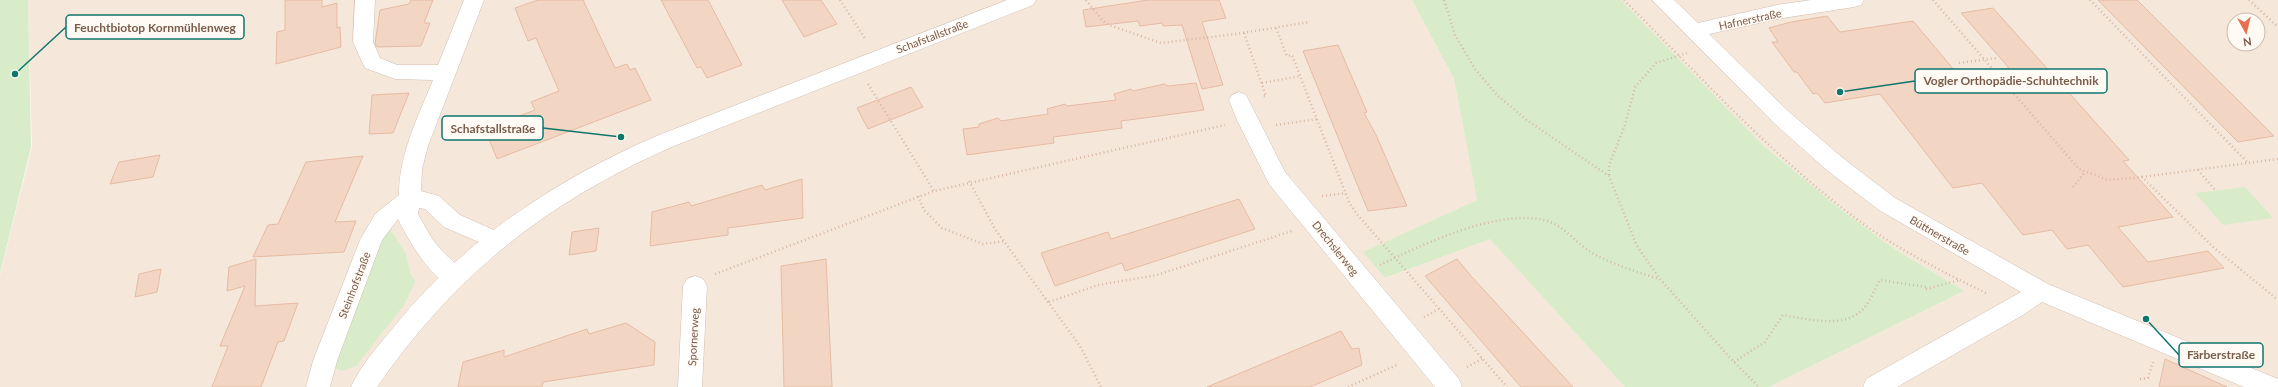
<svg xmlns="http://www.w3.org/2000/svg" width="2278" height="387" font-family="Lato,sans-serif">
<style>
.residential{fill:#f5e8da;fill-rule:evenodd}
.green{fill:#d8ecc9}
.building{fill:#f3d5c3;stroke:#e6bba3}
.lines{fill:none;stroke-linecap:round;stroke-linejoin:round}
.minor-casing{stroke:#d1beb0;stroke-width:1}
.tertiary-casing{stroke:#d1beb0;stroke-width:1}
.path{stroke:#d9b8a5;stroke-width:2.5;stroke-dasharray:1 3;stroke-linecap:butt}
.minor{fill:#fff;fill-rule:evenodd}
.tertiary{fill:#fff;fill-rule:evenodd}
.labels{text-anchor:middle;dominant-baseline:central;stroke-width:3;stroke-linejoin:round;paint-order:stroke}
.street-label{font-size:11px;fill:#7a5c4d;stroke:#fffaf3}
.leader{fill:none;stroke:#0f766e;stroke-width:1.5}
.callout-dot{fill:#0f766e;stroke:#fffaf3;stroke-width:1.5}
.callout{fill:#fffaf3;stroke:#0f766e;stroke-width:1.5}
.callout-label{font-size:12px;text-anchor:middle;font-weight:bold;fill:#7a5c4d}
</style>
<rect width="100%" height="100%" fill="#fdf6ec"/>
<!-- residential -->
<g class="residential">
<polygon points="28,0 1412,0 1454,79 1477,200 1364,252 1386,278 1490,238 1625,387 0,387 0,275 32,147"/>
<path d="M1621,0h657v387h-509l195,-96 -71,-43 -54,-40 -75,-62zM2234,20h24v24h-24z"/>
</g>
<!-- green -->
<g class="green">
<polygon points="0,0 28,0 31,147 0,273"/>
<polygon points="1412,0 1621,0 1764,146 1839,208 1893,248 1964,291 1769,387 1625,387 1490,239 1385,278 1363,252 1477,200 1454,79"/>
<polygon points="2245,187 2273,218 2223,225 2195,193"/>
<polygon points="389,227 406,254 410,273 415,282 404,305 356,366 342,371 335,368 334,363 384,230"/>
</g>
<!-- building -->
<g class="building">
<polygon points="285,0 322,0 322,7 337,3 337,28 340,27 341,47 276,64 277,32 285,30"/>
<polygon points="411,0 433,0 424,23 430,23 421,46 377,47 375,44 380,10 409,4"/>
<polygon points="538,0 583,0 615,68 627,64 630,70 635,68 651,100 497,159 485,129 535,110 531,102 559,91 536,38 528,41 515,8"/>
<polygon points="661,0 708,0 742,65 707,78 701,67 697,68"/>
<polygon points="782,0 821,0 837,24 804,37"/>
<polygon points="1148,0 1219,0 1226,18 1202,22 1223,85 1202,89 1182,25 1163,26 1162,23 1140,26 1138,21 1086,27 1083,10"/>
<polygon points="2098,0 2137,0 2274,136 2238,142"/>
<polygon points="1993,8 2129,160 2123,161 2173,217 2118,227 2148,262 2208,251 2224,268 2123,287 2088,245 2067,249 2052,230 2023,235 1982,183 1953,188 1880,94 1825,103 1817,93 1813,94 1797,72 1794,72 1772,42 1778,42 1769,28 1791,22 1827,16 1840,32 1913,21 1960,77 2009,68 1961,13"/>
<polygon points="1338,45 1367,112 1364,113 1376,135 1407,206 1368,211 1303,51"/>
<polygon points="1196,83 1204,110 1121,121 1122,128 1053,137 1054,143 967,155 963,129 979,127 979,124 998,118 1001,121 1048,114 1047,109 1065,104 1067,106 1116,100 1114,94 1131,89 1133,91 1164,84 1168,86"/>
<polygon points="911,87 923,107 868,129 857,108"/>
<polygon points="409,93 393,133 369,134 372,95"/>
<polygon points="160,155 153,177 110,184 119,162"/>
<polygon points="363,156 335,222 356,221 344,252 253,257 268,225 278,224 306,162"/>
<polygon points="802,179 803,218 728,228 728,235 650,246 652,212 689,202 691,206 762,185 765,190"/>
<polygon points="1239,199 1255,229 1125,271 1122,263 1055,286 1041,253 1108,232 1111,239"/>
<polygon points="599,228 596,251 569,255 572,232"/>
<polygon points="256,259 255,306 298,303 284,341 278,342 261,387 212,387 228,346 220,346 245,286 227,291 229,267"/>
<polygon points="826,259 832,387 784,387 781,266"/>
<polygon points="1457,259 1471,276 1573,387 1521,387 1425,276"/>
<polygon points="161,269 157,292 135,297 139,274"/>
<polygon points="626,323 655,342 654,365 543,382 542,387 458,387 463,362 504,350 504,357 587,329 589,334"/>
<polygon points="1341,331 1352,349 1359,348 1362,365 1310,387 1207,387"/>
<polygon points="2165,359 2227,387 2159,387"/>
</g>
<g class="lines">
<!-- minor casing -->
<g class="minor-casing">
<g id="minor">
<path d="M355,0h20l-2,42 7,16 17,7h41l26,-65h20l-56,146 -6,23 -1,22 18,5 21,19 43,19 3,6 -3,6 -8,3 -51,-22 -19,-18 -6,-1 -1,6c7,13 14,26 25,38 8,8 18,15 24,25l-4,7c-2,1 -6,3 -9,2 -20,-1 -48,-50 -56,-67l-16,21 -45,121 -7,26h-24l7,-26 47,-121 15,-26 24,-19c0,-41 19,-78 34,-115l-38,-1 -30,-11 -12,-26z"/>
<polygon points="1652,0 1674,0 1698,23 1777,5 1811,0 1864,0 1861,5 1854,7 1777,19 1709,34 1789,112 1844,159 1895,198 2048,284 2278,379 2278,387 2244,387 2042,302 2023,315 1897,387 1863,387 1866,379 2021,292 1879,210 1828,171 1775,124"/>
<polygon points="1239,92 1246,95 1285,172 1459,379 1462,387 1435,387 1269,184 1237,120 1229,100 1232,95"/>
<polygon points="695,276 703,279 707,286 702,387 678,387 683,286 687,279"/>
</g>
</g>
<!-- tertiary casing -->
<g class="tertiary-casing">
<path id="tertiary" d="M1007,0h29l-3,5 -359,141c-127,56 -218,127 -297,241h-26c10,-22 27,-41 42,-59 71,-88 163,-149 266,-193z"/>
</g>
<!-- path -->
<g class="path">
<polyline points="840,0 866,40"/>
<polyline points="1086,0 1103,21 1109,25 1161,43 1236,34 1309,22"/>
<polyline points="1444,0 1455,35 1475,69 1497,95 1528,121 1609,176 1637,246 1660,279 1732,360 1759,387"/>
<path d="M1624,0c79,79 154,163 245,228 38,26 78,46 119,66"/>
<polyline points="1933,0 2079,169 2108,180 2142,177 2212,246 2278,300"/>
<polyline points="2090,0 2248,163"/>
<polyline points="2249,0 2278,27"/>
<polyline points="1276,28 1287,56 1292,55 1349,202 1356,213 1507,387"/>
<polyline points="1244,33 1266,96 1262,96"/>
<polyline points="1959,63 1997,58"/>
<polyline points="1262,83 1301,76"/>
<polyline points="868,84 934,191"/>
<polyline points="1276,125 1317,119"/>
<polyline points="2198,170 2216,191"/>
<polyline points="1609,175 1609,165 1625,125 1635,87 1656,63 1687,53"/>
<polyline points="2142,177 2278,159"/>
<polyline points="969,181 995,229 1080,346 1101,387"/>
<polyline points="2073,187 2085,172"/>
<polyline points="918,196 924,210 942,228 983,244 1005,241"/>
<polyline points="1322,196 1346,193"/>
<path d="M1380,265c41,-20 125,-60 170,-43 15,6 26,20 39,29 21,13 46,20 70,28"/>
<polyline points="715,274 934,191 1225,125"/>
<polyline points="1926,289 1960,280"/>
<polyline points="1049,302 1098,285 1157,275 1292,231"/>
<polyline points="1424,317 1439,309"/>
<path d="M1734,362l31,-20 18,-27c25,4 63,15 82,-8 6,-8 10,-18 15,-27l46,7"/>
<polyline points="1467,367 1482,359"/>
<polyline points="2140,379 2148,378 2153,362"/>
<polyline points="1348,387 1399,364"/>
</g>
<!-- minor -->
<use href="#minor" class="minor"/>
<!-- tertiary -->
<use href="#tertiary" class="tertiary"/>
</g>
<g class="labels">
<!-- street labels -->
<g class="street-label">
<text transform="translate(1750 19) rotate(-12)">Hafnerstraße</text>
<text transform="translate(932 36) rotate(-21)">Schafstallstraße</text>
<text transform="translate(1940 235) rotate(30)">Büttnerstraße</text>
<text transform="translate(1336 248) rotate(51)">Drechslerweg</text>
<text transform="translate(354 285) rotate(-69)">Steinhofstraße</text>
<text transform="translate(693 337) rotate(-87)">Spornerweg</text>
</g>
</g>
<!-- callouts -->
<path class="leader" d="M15 74L66 27M1840 92L1915 81M621 137L543 128M2146 319L2179 355"/>
<g class="callout-dot">
<circle cx="15" cy="74" r="4"/>
<circle cx="1840" cy="92" r="4"/>
<circle cx="621" cy="137" r="4"/>
<circle cx="2146" cy="319" r="4"/>
</g>
<g class="callout">
<rect x="66" y="15" width="178" height="24" rx="4"/>
<rect x="1915" y="69" width="192" height="24" rx="4"/>
<rect x="442" y="116" width="101" height="24" rx="4"/>
<rect x="2179" y="343" width="84" height="24" rx="4"/>
</g>
<g class="callout-label">
<text x="155" y="32">Feuchtbiotop Kornmühlenweg</text>
<text x="2011" y="85">Vogler Orthopädie-Schuhtechnik</text>
<text x="493" y="133">Schafstallstraße</text>
<text x="2221" y="359">Färberstraße</text>
</g>
<!-- north arrow -->
<g transform="translate(2246 32) rotate(172)"><circle r="19" fill="#fffaf3" stroke="#cabbb1"/>
<path d="M0-3L7 15L0 10L-7 15Z" fill="#e76f51"/>
<text y="-6" font-size="11" font-weight="bold" text-anchor="middle" fill="#7a5c4d">N</text>
</g>
</svg>
